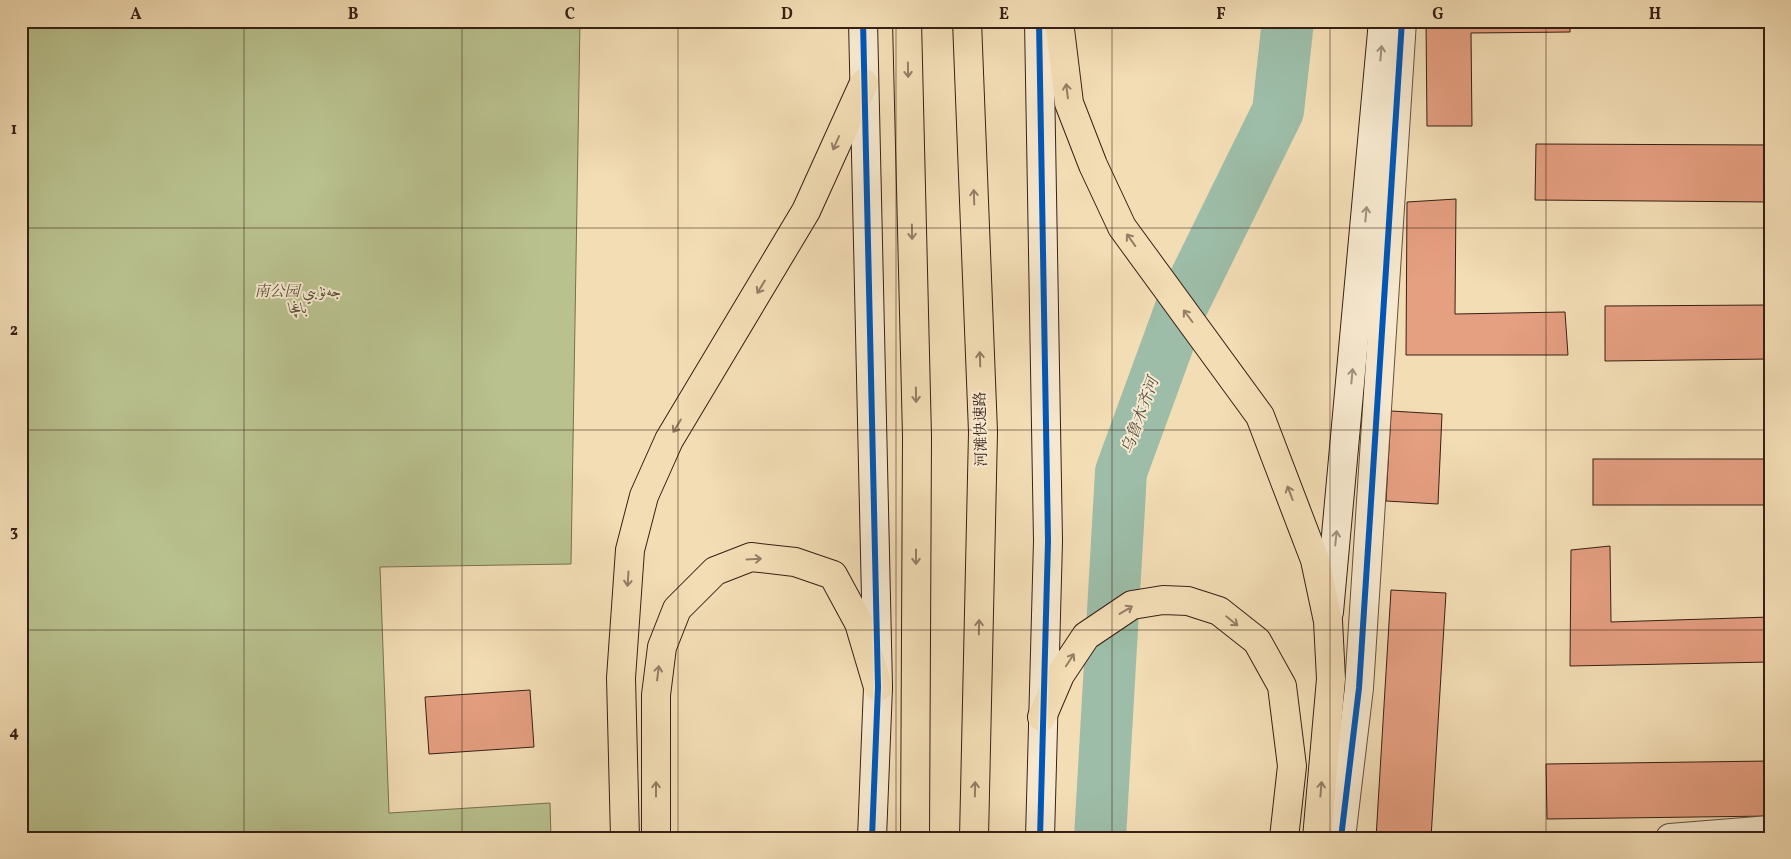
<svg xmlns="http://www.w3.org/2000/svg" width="1791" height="859" font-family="Vollkorn,Amiri,'Noto Serif SC',serif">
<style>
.green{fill:#b9c28f;stroke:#787152}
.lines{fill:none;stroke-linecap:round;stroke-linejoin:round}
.river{stroke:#9dbda8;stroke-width:52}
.building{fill:#e59f81;stroke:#362016}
.street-casing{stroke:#654f3e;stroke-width:30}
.secondary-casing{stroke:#362016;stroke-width:30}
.highway-casing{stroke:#362016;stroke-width:30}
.street{stroke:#f7e9cf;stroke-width:28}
.secondary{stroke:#f7e9cf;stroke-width:28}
.highway{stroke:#f3ddb5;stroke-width:28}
.cycleway-casing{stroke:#f7e9cf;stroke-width:9}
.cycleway{stroke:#0057b8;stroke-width:6}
.oneway{stroke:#a08f7c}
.oneway2{stroke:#947e66}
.grid{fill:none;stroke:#362016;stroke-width:1;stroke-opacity:0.55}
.labels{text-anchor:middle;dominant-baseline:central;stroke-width:4;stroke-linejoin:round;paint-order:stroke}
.park-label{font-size:15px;font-style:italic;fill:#574834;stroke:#f7e9cf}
.street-label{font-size:15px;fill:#362016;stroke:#f7e9cf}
.water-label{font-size:16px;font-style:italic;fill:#554f42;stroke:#f7e9cf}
.neatline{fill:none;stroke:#362016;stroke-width:2}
.grid-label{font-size:16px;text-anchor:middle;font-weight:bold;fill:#362016}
</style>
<rect width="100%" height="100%" fill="#f3ddb5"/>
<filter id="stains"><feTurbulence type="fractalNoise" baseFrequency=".004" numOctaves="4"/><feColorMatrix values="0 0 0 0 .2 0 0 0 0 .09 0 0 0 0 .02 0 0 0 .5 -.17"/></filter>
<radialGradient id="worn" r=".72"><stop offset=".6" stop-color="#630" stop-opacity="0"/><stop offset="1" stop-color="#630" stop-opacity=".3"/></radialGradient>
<!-- green -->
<polygon class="green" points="21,21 580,21 571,564 380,567 389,813 550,803 551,838 21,838"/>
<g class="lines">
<!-- river -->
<polyline class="river" points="1100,838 1121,472 1181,308 1278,111 1288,21"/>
</g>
<!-- building -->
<g class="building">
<polygon points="1426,21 1570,21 1570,32 1471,33 1472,126 1427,126"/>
<polygon points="1536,144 1770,145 1770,202 1535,200"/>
<polygon points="1456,199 1455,314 1565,312 1568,355 1406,355 1407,202"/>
<polygon points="1770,305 1770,359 1605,361 1605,306"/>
<polygon points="1391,411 1442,414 1438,504 1386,501"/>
<rect x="1593" y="459" width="177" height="46"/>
<polygon points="1610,546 1611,622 1770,617 1770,662 1570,666 1571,550"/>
<polygon points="1391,590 1446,593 1431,838 1376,838"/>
<polygon points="530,690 534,747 429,754 425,697"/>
<polygon points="1770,761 1770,816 1547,819 1546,764"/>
</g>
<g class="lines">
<!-- street casing -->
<g class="street-casing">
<g id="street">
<polyline points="1341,838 1359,688 1402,21"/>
<polyline points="1670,838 1770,830"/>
</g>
</g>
<!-- secondary casing -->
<g class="secondary-casing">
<g id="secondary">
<polyline points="863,21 878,687 872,838"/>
<polyline points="1039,21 1048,541 1040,838"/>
<polyline points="1329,612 1383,21"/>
</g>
</g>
<!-- highway casing -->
<g class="highway-casing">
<g id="highway">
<polyline points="907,21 917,437 915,838"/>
<polyline points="967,21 983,432 974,838"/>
<polyline points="1059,21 1069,103 1093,165 1122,227 1260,416 1315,560 1328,621 1331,679 1317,838"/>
<polyline points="1042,717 1060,675 1086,636 1132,605 1163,600 1188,601 1219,611 1257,641 1282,686 1292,766 1284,838"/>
<polyline points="625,838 621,678 630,550 644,496 669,440 806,211 864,83"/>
<polyline points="656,838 656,695 662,647 677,609 715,571 751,557 795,562 833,575 859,623 878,687"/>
</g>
</g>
<!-- street -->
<use href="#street" class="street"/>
<!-- secondary -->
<use href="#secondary" class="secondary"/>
<!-- highway -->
<use href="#highway" class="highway"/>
<!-- cycleway casing -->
<g class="cycleway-casing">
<g id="cycleway">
<polyline points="863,21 878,687 872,838"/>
<polyline points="1039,21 1048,541 1040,838"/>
<polyline points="1341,838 1359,688 1402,21"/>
</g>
</g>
<!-- cycleway -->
<use href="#cycleway" class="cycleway"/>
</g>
<!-- one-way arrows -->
<defs><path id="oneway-shaft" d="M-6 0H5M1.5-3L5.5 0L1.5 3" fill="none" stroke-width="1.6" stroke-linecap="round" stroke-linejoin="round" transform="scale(1.25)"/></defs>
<g class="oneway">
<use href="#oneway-shaft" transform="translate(1381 53) rotate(-85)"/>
<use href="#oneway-shaft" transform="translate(1366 214) rotate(-85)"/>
<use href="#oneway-shaft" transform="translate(1352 376) rotate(-85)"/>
<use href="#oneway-shaft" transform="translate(1336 538) rotate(-84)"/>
</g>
<g class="oneway2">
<use href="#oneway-shaft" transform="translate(908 70) rotate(89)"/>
<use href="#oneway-shaft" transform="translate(1067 91) rotate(-97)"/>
<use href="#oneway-shaft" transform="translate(836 143) rotate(114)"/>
<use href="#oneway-shaft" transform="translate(974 197) rotate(-92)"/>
<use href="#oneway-shaft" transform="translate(912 232) rotate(89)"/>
<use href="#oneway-shaft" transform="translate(1131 240) rotate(-126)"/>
<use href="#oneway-shaft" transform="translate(761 287) rotate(121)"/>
<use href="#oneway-shaft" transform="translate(1188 316) rotate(-127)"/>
<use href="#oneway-shaft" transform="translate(980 359) rotate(-92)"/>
<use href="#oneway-shaft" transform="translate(916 395) rotate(89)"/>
<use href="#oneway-shaft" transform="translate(677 426) rotate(121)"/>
<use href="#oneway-shaft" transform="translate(1290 493) rotate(-111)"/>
<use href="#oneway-shaft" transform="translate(916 557) rotate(90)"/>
<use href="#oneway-shaft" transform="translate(754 559) rotate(-3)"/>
<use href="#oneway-shaft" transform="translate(628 579) rotate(94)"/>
<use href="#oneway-shaft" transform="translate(1126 610) rotate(-31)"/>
<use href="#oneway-shaft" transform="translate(1232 621) rotate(39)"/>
<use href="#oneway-shaft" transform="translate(979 627) rotate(-89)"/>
<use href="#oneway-shaft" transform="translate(1070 660) rotate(-57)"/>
<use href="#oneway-shaft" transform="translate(658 673) rotate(-83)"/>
<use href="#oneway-shaft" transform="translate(656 789) rotate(-90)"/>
<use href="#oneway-shaft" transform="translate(975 789) rotate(-89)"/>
<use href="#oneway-shaft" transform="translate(1321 789) rotate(-85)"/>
</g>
<!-- grid -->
<path class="grid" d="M244,21v817M462,21v817M678,21v817M896,21v817M1112,21v817M1330,21v817M1546,21v817M21,228h1749M21,430h1749M21,630h1749"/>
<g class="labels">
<!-- park labels -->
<g class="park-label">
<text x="298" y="292">南公园 جەنۇبىي<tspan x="298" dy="17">باغچا</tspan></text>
</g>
<!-- street labels -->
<g class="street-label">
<text transform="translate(982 429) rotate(-91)">河滩快速路</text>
</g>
<!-- water labels -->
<g class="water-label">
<text transform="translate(1141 416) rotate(-70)">乌鲁木齐河</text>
</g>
</g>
<!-- margin -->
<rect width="1791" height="859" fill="none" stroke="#f3ddb5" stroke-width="55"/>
<rect x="28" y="28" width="1736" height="804" class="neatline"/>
<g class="grid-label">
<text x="136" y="19">A</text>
<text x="353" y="19">B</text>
<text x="570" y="19">C</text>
<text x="787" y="19">D</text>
<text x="1004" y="19">E</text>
<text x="1221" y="19">F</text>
<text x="1438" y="19">G</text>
<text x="1655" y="19">H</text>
<text x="14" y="134">1</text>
<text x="14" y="335">2</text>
<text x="14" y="536">3</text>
<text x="14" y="737">4</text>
</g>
<rect width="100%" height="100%" filter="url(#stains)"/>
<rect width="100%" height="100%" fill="url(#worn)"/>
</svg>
